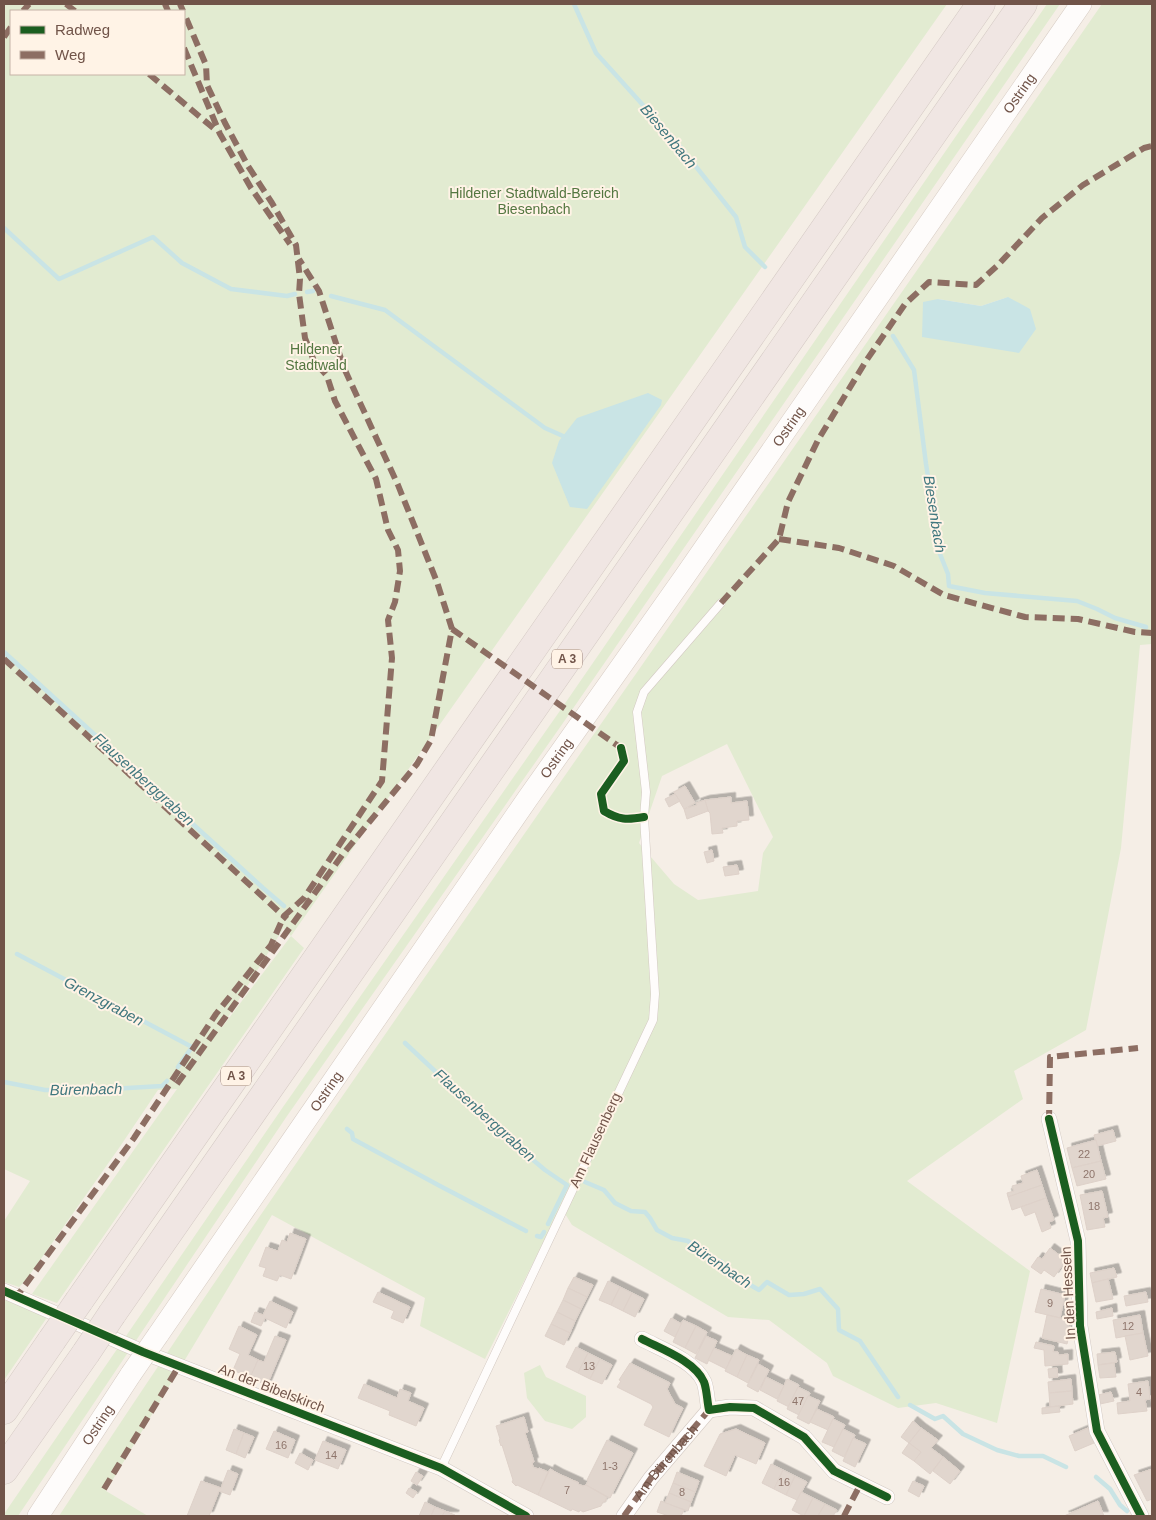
<svg xmlns="http://www.w3.org/2000/svg" width="1156" height="1520" font-family="Arial,sans-serif">
<style>
.green{fill:#e2ebd1;fill-rule:evenodd}
.water{fill:#c9e4e5}
.lines{fill:none;stroke-linecap:round;stroke-linejoin:round}
.stream{stroke:#c9e4e5;stroke-width:4.5}
.building{fill:#e1d6ce;stroke:#ded1c9;filter:url(#shadow)}
.lane-casing{stroke:#d3c9c2;stroke-width:9}
.street-casing{stroke:#d3c9c2;stroke-width:16}
.secondary-casing{stroke:#d6cbc3;stroke-width:22}
.highway-casing{stroke:#d4c9c4;stroke-width:29}
.lane{stroke:#fefcfb;stroke-width:8}
.street{stroke:#fefcfb;stroke-width:15}
.secondary{stroke:#fefcfb;stroke-width:21}
.highway{stroke:#f0e6e3;stroke-width:28}
.secondary-bridge-casing{stroke:#d6cbc3;stroke-width:22;stroke-linecap:butt}
.highway-bridge-casing{stroke:#d4c9c4;stroke-width:29;stroke-linecap:butt}
.secondary-bridge{stroke:#fefcfb;stroke-width:21}
.highway-bridge{stroke:#f0e6e3;stroke-width:28}
.quiet{stroke:#8d6e63;stroke-width:6;stroke-dasharray:12 6;stroke-linecap:butt}
.cycleway-casing{stroke:#fff3e6;stroke-width:11}
.cycleway{stroke:#1b5e20;stroke-width:8}
.labels{text-anchor:middle;dominant-baseline:central;stroke-width:4;stroke-linejoin:round;paint-order:stroke}
.number-label{font-size:11px;fill:#8f766c}
.shield{fill:#fff3e6;stroke:#9c8478;stroke-width:1}
.shield-label{font-size:12px;font-weight:bold;fill:#715449}
.street-label{font-size:14px;fill:#715449;stroke:#fff3e6}
.park-label{font-size:14px;fill:#547741;stroke:#fff3e6}
.water-label{font-size:15px;font-style:italic;fill:#40777e;stroke:#fff3e6}
</style>
<defs>
<filter id="shadow"><feDropShadow dx="4.5" dy="-4.5" stdDeviation="0" flood-color="#0004"/></filter>
</defs>
<rect width="100%" height="100%" fill="#f5eee6"/>
<!-- green -->
<g class="green">
<path d="M4,4h943l-656,932 13,12 -247,355 -25,-9 145,-205 -19,1 -39,58 -93,132 -7,7 -15,-5v-61l26,-40 -26,-12zM11,11h173v63h-173zM283,928l8,8 -71,94 63,-101z"/>
<polygon points="1047,4 1060,4 563,723 287,1116 18,1516 4,1516 4,1514 283,1107 557,715"/>
<path d="M1102,4h50v640l-12,1 -19,203 -35,182 -72,41 9,28 -116,82 123,90 -33,152 -61,-20 -38,5 -65,-32 -6,-13 -58,-43 -41,-3 -156,-92 -11,-18 -76,152 -65,-33 5,-28 -153,-83 -166,276 42,25h-89c156,-239 321,-474 484,-709 187,-268 373,-535 559,-803zM1008,297l-86,40 16,-38 43,7zM727,744l46,93 -10,16 -5,38 -60,9 -24,-16 -35,-41 23,-67z"/>
<polygon points="4,1300 48,1316 4,1380"/>
<polygon points="540,1365 546,1377 586,1396 586,1417 572,1429 545,1421 527,1398 524,1373"/>
</g>
<!-- water -->
<g class="water">
<polygon points="1008,297 1030,309 1036,329 1019,353 922,337 923,302 938,299 981,306"/>
<polygon points="648,393 662,400 661,405 587,509 570,507 552,463 559,441 577,418"/>
</g>
<g class="lines">
<!-- stream -->
<g class="stream">
<polyline points="574,4 596,53 678,144 736,217 745,247 765,267"/>
<polyline points="4,228 59,279 153,237 182,263 231,289 287,296 295,294"/>
<polyline points="307,292 313,291"/>
<polyline points="331,296 385,310 545,428 563,436"/>
<polyline points="893,336 914,370 926,464 940,554 948,574 949,586 985,593 1077,601 1097,609 1115,618 1146,627"/>
<polyline points="4,652 263,888 284,906"/>
<polyline points="17,954 192,1047 178,1067"/>
<polyline points="405,1043 501,1133 545,1170 567,1185 548,1224"/>
<polyline points="4,1082 45,1090 94,1090 162,1086 167,1081"/>
<polyline points="347,1129 352,1133 353,1139 440,1186 526,1231"/>
<polyline points="585,1182 604,1190 615,1203 631,1211 645,1212 650,1218 657,1230 672,1238 688,1241 700,1252 722,1262 731,1274 759,1290 767,1282 789,1295 804,1294 820,1289 838,1309 839,1330 860,1341 898,1397"/>
<polyline points="537,1236 541,1237 544,1232"/>
<polyline points="910,1405 935,1419 943,1416 963,1434 997,1450 1019,1456 1043,1456 1066,1467"/>
<polyline points="1096,1477 1110,1489 1120,1505 1127,1511"/>
</g>
</g>
<!-- building -->
<g class="building">
<polygon points="685,786 695,803 684,809 674,792"/>
<polygon points="675,794 680,801 669,807 665,799"/>
<polygon points="731,797 731,803 747,801 749,820 737,821 737,826 722,828 723,833 712,834 710,813 708,811 705,800"/>
<polygon points="705,800 708,811 687,819 684,809 697,805 696,803"/>
<polygon points="712,850 714,861 707,863 704,852"/>
<polygon points="737,865 739,874 725,876 723,867"/>
<polygon points="1113,1130 1116,1141 1097,1146 1094,1135"/>
<polygon points="1096,1140 1101,1161 1072,1168 1067,1148"/>
<polygon points="1101,1161 1106,1179 1077,1186 1072,1168"/>
<polygon points="1037,1170 1042,1185 1008,1197 1007,1193 1014,1191 1012,1186 1023,1183 1021,1176"/>
<polygon points="1042,1185 1046,1198 1012,1210 1008,1197"/>
<polygon points="1102,1191 1108,1217 1103,1218 1105,1227 1087,1230 1080,1195"/>
<polygon points="1046,1198 1054,1220 1049,1222 1051,1228 1042,1232 1035,1212 1025,1216 1021,1207"/>
<polygon points="290,1233 306,1239 291,1279 280,1275 277,1281 263,1276 266,1268 259,1266 266,1247 278,1251 282,1240 287,1242"/>
<polygon points="1050,1248 1066,1260 1054,1277 1044,1270 1041,1274 1031,1267 1038,1257 1042,1259"/>
<polygon points="1114,1268 1117,1277 1092,1283 1090,1273"/>
<polygon points="574,1277 593,1285 587,1297 568,1288"/>
<polygon points="1108,1279 1113,1299 1096,1302 1092,1283"/>
<polygon points="608,1281 620,1287 611,1305 599,1300"/>
<polygon points="620,1287 632,1293 623,1311 611,1305"/>
<polygon points="568,1288 587,1297 581,1309 563,1300"/>
<polygon points="1041,1289 1065,1295 1060,1318 1035,1312"/>
<polygon points="378,1292 410,1307 403,1323 391,1318 394,1311 373,1302"/>
<polygon points="1146,1292 1148,1302 1126,1306 1124,1296"/>
<polygon points="632,1293 644,1299 635,1317 623,1311"/>
<polygon points="563,1300 581,1309 575,1321 557,1312"/>
<polygon points="270,1301 293,1312 286,1328 265,1318 261,1326 251,1322 255,1312 263,1315"/>
<polygon points="1112,1308 1113,1316 1097,1319 1096,1312"/>
<polygon points="557,1312 575,1321 570,1333 551,1324"/>
<polygon points="1047,1315 1069,1320 1067,1326 1071,1327 1067,1344 1042,1338"/>
<polygon points="1140,1315 1143,1333 1116,1338 1113,1320"/>
<polygon points="671,1318 682,1324 675,1337 664,1331"/>
<polygon points="683,1320 696,1326 685,1348 673,1342"/>
<polygon points="551,1324 570,1333 564,1345 545,1336"/>
<polygon points="239,1326 257,1335 248,1355 258,1360 250,1378 233,1370 240,1354 229,1349"/>
<polygon points="696,1326 707,1332 696,1354 685,1348"/>
<polygon points="1143,1333 1148,1356 1130,1360 1125,1336"/>
<polygon points="275,1336 286,1340 267,1385 250,1378 258,1360 264,1362"/>
<polygon points="706,1336 717,1341 707,1364 695,1358"/>
<polygon points="1036,1342 1054,1346 1053,1352 1058,1352 1059,1355 1068,1354 1068,1364 1045,1366 1044,1350 1034,1348"/>
<polygon points="576,1347 588,1353 578,1373 566,1367"/>
<polygon points="714,1348 732,1356 726,1369 708,1360"/>
<polygon points="736,1349 747,1355 737,1377 725,1371"/>
<polygon points="1115,1352 1117,1362 1098,1365 1097,1354"/>
<polygon points="588,1353 600,1359 590,1379 578,1373"/>
<polygon points="747,1355 759,1360 748,1383 737,1377"/>
<polygon points="600,1359 612,1365 602,1384 590,1379"/>
<polygon points="630,1363 670,1383 667,1389 675,1404 683,1408 669,1437 644,1425 653,1407 651,1404 617,1387 621,1381 619,1380"/>
<polygon points="1114,1363 1116,1377 1100,1378 1098,1365"/>
<polygon points="758,1364 769,1370 758,1392 747,1386"/>
<polygon points="1057,1368 1058,1377 1049,1378 1048,1369"/>
<polygon points="766,1377 784,1386 777,1399 760,1390"/>
<polygon points="787,1379 799,1385 789,1407 777,1401"/>
<polygon points="1071,1379 1072,1391 1049,1393 1048,1382"/>
<polygon points="1148,1381 1150,1399 1145,1400 1147,1411 1118,1414 1117,1403 1130,1401 1128,1384"/>
<polygon points="364,1384 397,1398 400,1389 411,1393 408,1401 424,1408 416,1426 389,1415 390,1411 358,1398"/>
<polygon points="798,1387 810,1393 799,1415 787,1409"/>
<polygon points="1072,1391 1073,1404 1050,1407 1049,1393"/>
<polygon points="1111,1392 1114,1401 1100,1404 1098,1395"/>
<polygon points="808,1396 820,1401 809,1424 797,1418"/>
<polygon points="1059,1406 1060,1412 1042,1414 1042,1408"/>
<polygon points="817,1409 834,1417 828,1430 810,1422"/>
<polygon points="524,1417 528,1432 525,1433 534,1462 532,1462 533,1467 538,1469 539,1468 548,1472 538,1495 517,1485 516,1486 512,1482 513,1480 502,1445 501,1446 499,1440 500,1439 496,1426"/>
<polygon points="833,1419 845,1425 834,1447 822,1442"/>
<polygon points="913,1421 921,1428 909,1443 901,1437"/>
<polygon points="921,1428 938,1440 931,1448 943,1457 930,1474 914,1461 921,1452 909,1443"/>
<polygon points="1088,1428 1094,1443 1075,1451 1069,1436"/>
<polygon points="234,1429 244,1433 236,1454 226,1450"/>
<polygon points="736,1429 765,1443 756,1464 735,1455 726,1476 704,1466 720,1434"/>
<polygon points="843,1429 855,1435 844,1457 832,1451"/>
<polygon points="274,1431 295,1440 288,1458 266,1449"/>
<polygon points="244,1433 254,1437 245,1458 236,1454"/>
<polygon points="853,1438 866,1444 855,1467 843,1461"/>
<polygon points="607,1440 633,1453 610,1498 586,1485 588,1481 587,1480"/>
<polygon points="323,1441 346,1450 338,1469 315,1460"/>
<polygon points="909,1443 921,1452 914,1461 902,1453"/>
<polygon points="300,1453 313,1460 308,1470 295,1463"/>
<polygon points="943,1457 960,1471 950,1484 933,1471"/>
<polygon points="771,1464 783,1470 774,1489 762,1483"/>
<polygon points="550,1469 559,1474 579,1483 578,1484 583,1486 586,1485 607,1497 605,1502 603,1502 601,1506 583,1512 580,1510 579,1512 572,1509 571,1511 538,1495"/>
<polygon points="1152,1469 1152,1499 1147,1501 1134,1475"/>
<polygon points="228,1470 238,1474 230,1495 219,1491 209,1516 187,1516 201,1481 221,1488"/>
<polygon points="783,1470 795,1476 786,1495 774,1489"/>
<polygon points="416,1472 423,1476 417,1485 411,1481"/>
<polygon points="677,1472 699,1481 695,1492 673,1483"/>
<polygon points="795,1476 807,1482 797,1500 786,1495"/>
<polygon points="913,1481 924,1486 919,1497 908,1491"/>
<polygon points="673,1483 695,1492 691,1502 669,1493"/>
<polygon points="409,1488 417,1492 413,1498 406,1493"/>
<polygon points="801,1492 813,1498 804,1516 792,1510"/>
<polygon points="669,1493 691,1502 688,1511 665,1503"/>
<polygon points="813,1498 825,1504 818,1516 804,1516"/>
<polygon points="661,1501 684,1510 681,1516 669,1516 657,1512"/>
<polygon points="1098,1501 1104,1516 1064,1516"/>
<polygon points="425,1502 435,1507 431,1516 419,1516"/>
<polygon points="825,1504 837,1510 833,1516 818,1516"/>
<polygon points="435,1507 445,1511 442,1516 431,1516"/>
<polygon points="445,1511 455,1515 454,1516 442,1516"/>
</g>
<g class="lines">
<!-- lane casing -->
<g class="lane-casing">
<polyline id="lane" points="441,1468 653,1020 655,994 644,817 646,792 637,712 644,692 721,603"/>
</g>
<!-- street casing -->
<g class="street-casing">
<g id="street">
<polyline points="1049,1119 1078,1241 1080,1326 1097,1431 1141,1516"/>
<polyline points="4,1291 143,1352 441,1468 526,1516"/>
<path d="M642,1339c19,10 53,22 62,43 3,8 3,19 5,28l21,-3 24,1 50,29 30,34 53,26"/>
<polyline points="624,1516 651,1478 709,1410"/>
</g>
</g>
<!-- secondary casing -->
<g class="secondary-casing">
<g id="secondary">
<path id="s1" d="M158,1335l370,-537 157,-222 396,-572"/>
<path id="s2" d="M38,1516l93,-142"/>
</g>
</g>
<!-- highway casing -->
<g class="highway-casing">
<g id="highway">
<polyline points="79,1301 981,4"/>
<polyline points="112,1314 1023,4"/>
<polyline points="4,1410 52,1340"/>
<polyline points="4,1470 86,1353"/>
</g>
</g>
<!-- lane -->
<use href="#lane" class="lane"/>
<!-- street -->
<use href="#street" class="street"/>
<!-- secondary -->
<use href="#secondary" class="secondary"/>
<!-- highway -->
<use href="#highway" class="highway"/>
<!-- secondary-bridge casing -->
<g class="secondary-bridge-casing">
<polyline id="secondary-bridge" points="131,1374 158,1335"/>
</g>
<!-- highway-bridge casing -->
<g class="highway-bridge-casing">
<g id="highway-bridge">
<polyline points="52,1340 79,1301"/>
<polyline points="86,1353 112,1314"/>
</g>
</g>
<!-- secondary-bridge -->
<use href="#secondary-bridge" class="secondary-bridge"/>
<!-- highway-bridge -->
<use href="#highway-bridge" class="highway-bridge"/>
<!-- quiet -->
<g class="quiet">
<polyline points="66,4 75,11"/>
<polyline points="165,4 168,11"/>
<polyline points="180,4 183,11"/>
<polyline points="23,11 29,4"/>
<polyline points="4,37 11,27"/>
<polyline points="184,48 220,134 251,188 290,244"/>
<polyline points="149,74 218,132"/>
<polyline points="779,539 839,548 894,566 944,595 1025,617 1078,619 1135,632 1152,633"/>
<polyline points="721,603 779,539 788,502 818,440 866,361 905,304 929,282 976,285 997,266 1042,218 1083,185 1144,148 1152,146"/>
<polyline points="452,629 621,748"/>
<polyline points="4,659 287,919"/>
<polyline points="177,1084 343,854 417,764 431,740 452,629 437,582 398,485 344,368 319,291 299,259"/>
<polyline points="1049,1122 1050,1057 1138,1048"/>
<polyline points="12,1297 20,1292 134,1138 216,1014 271,945 284,916 304,898 382,781 392,658 388,620 395,602 400,571 398,550 388,530 376,479 335,401 327,376 314,361 305,338 299,294 300,279 296,245 272,203 248,166 225,123 207,85 206,65 184,13"/>
<polyline points="104,1489 179,1366"/>
<path id="s3" d="M624,1516l27,-38 58,-68"/>
<polyline points="844,1516 861,1483"/>
</g>
<!-- cycleway casing -->
<g class="cycleway-casing">
<g id="cycleway">
<path d="M621,748l3,13 -23,33 3,17c15,9 23,9 40,6"/>
<polyline points="1049,1119 1078,1241 1080,1326 1097,1431 1141,1516"/>
<polyline points="4,1291 143,1352 441,1468 526,1516"/>
<path d="M642,1339c19,10 53,22 62,43 3,8 3,19 5,28l21,-3 24,1 50,29 30,34 53,26"/>
</g>
</g>
<!-- cycleway -->
<use href="#cycleway" class="cycleway"/>
</g>
<g class="labels">
<!-- number labels -->
<g class="number-label">
<text x="1084" y="1154">22</text>
<text x="1089" y="1174">20</text>
<text x="1094" y="1206">18</text>
<text x="1050" y="1303">9</text>
<text x="1128" y="1326">12</text>
<text x="589" y="1366">13</text>
<text x="1139" y="1392">4</text>
<text x="798" y="1401">47</text>
<text x="281" y="1445">16</text>
<text x="331" y="1455">14</text>
<text x="610" y="1466">1-3</text>
<text x="784" y="1482">16</text>
<text x="567" y="1490">7</text>
<text x="682" y="1492">8</text>
</g>
<!-- shield labels -->
<g class="shield">
<rect x="552" y="649.5" width="30" height="19" rx="4"/>
<rect x="221" y="1066.5" width="30" height="19" rx="4"/>
</g>
<g class="shield-label">
<text x="567" y="659">A 3</text>
<text x="236" y="1076">A 3</text>
</g>
<!-- street labels -->
<g class="street-label">
<text stroke="none"><textPath href="#s1" startOffset="1511">Ostring</textPath></text>
<text stroke="none"><textPath href="#s1" startOffset="1106">Ostring</textPath></text>
<text stroke="none"><textPath href="#s1" startOffset="701">Ostring</textPath></text>
<text stroke="none"><textPath href="#s1" startOffset="296">Ostring</textPath></text>
<text transform="translate(595 1140) rotate(-65)">Am Flausenberg</text>
<text transform="translate(1068 1293) rotate(-93)">In den Hesseln</text>
<text transform="translate(272 1388) rotate(21)">An der Bibelskirch</text>
<text stroke="none"><textPath href="#s2" startOffset="109">Ostring</textPath></text>
<text stroke="none"><textPath href="#s3" startOffset="68">Am Bürenbach</textPath></text>
</g>
<!-- park labels -->
<g class="park-label">
<text x="534" y="193">Hildener Stadtwald-Bereich<tspan x="534" dy="16">Biesenbach</tspan></text>
<text x="316" y="349">Hildener<tspan x="316" dy="16">Stadtwald</tspan></text>
</g>
<!-- water labels -->
<g class="water-label">
<text transform="translate(669 136) rotate(50)">Biesenbach</text>
<text transform="translate(935 514) rotate(81)">Biesenbach</text>
<text transform="translate(144 779) rotate(42)">Flausenberggraben</text>
<text transform="translate(104 1001) rotate(28)">Grenzgraben</text>
<text transform="translate(86 1089) rotate(-1)">Bürenbach</text>
<text transform="translate(485 1115) rotate(42)">Flausenberggraben</text>
<text transform="translate(720 1264) rotate(34)">Bürenbach</text>
</g>
</g>
<!-- border -->
<rect width="1156" height="1520" fill="none" stroke="#715449" stroke-width="10"/>
<!-- legend -->
<rect x="10" y="10" width="175" height="65" fill="#fff3e6" stroke="#c6b3a7"/>
<rect x="20" y="26" width="25" height="8" fill="#1b5e20" stroke="#c6b3a7"/>
<text x="55" y="35" font-size="15" fill="#715449">Radweg</text>
<rect x="20" y="51" width="25" height="8" fill="#8d6e63" stroke="#c6b3a7"/>
<text x="55" y="60" font-size="15" fill="#715449">Weg</text>
</svg>
